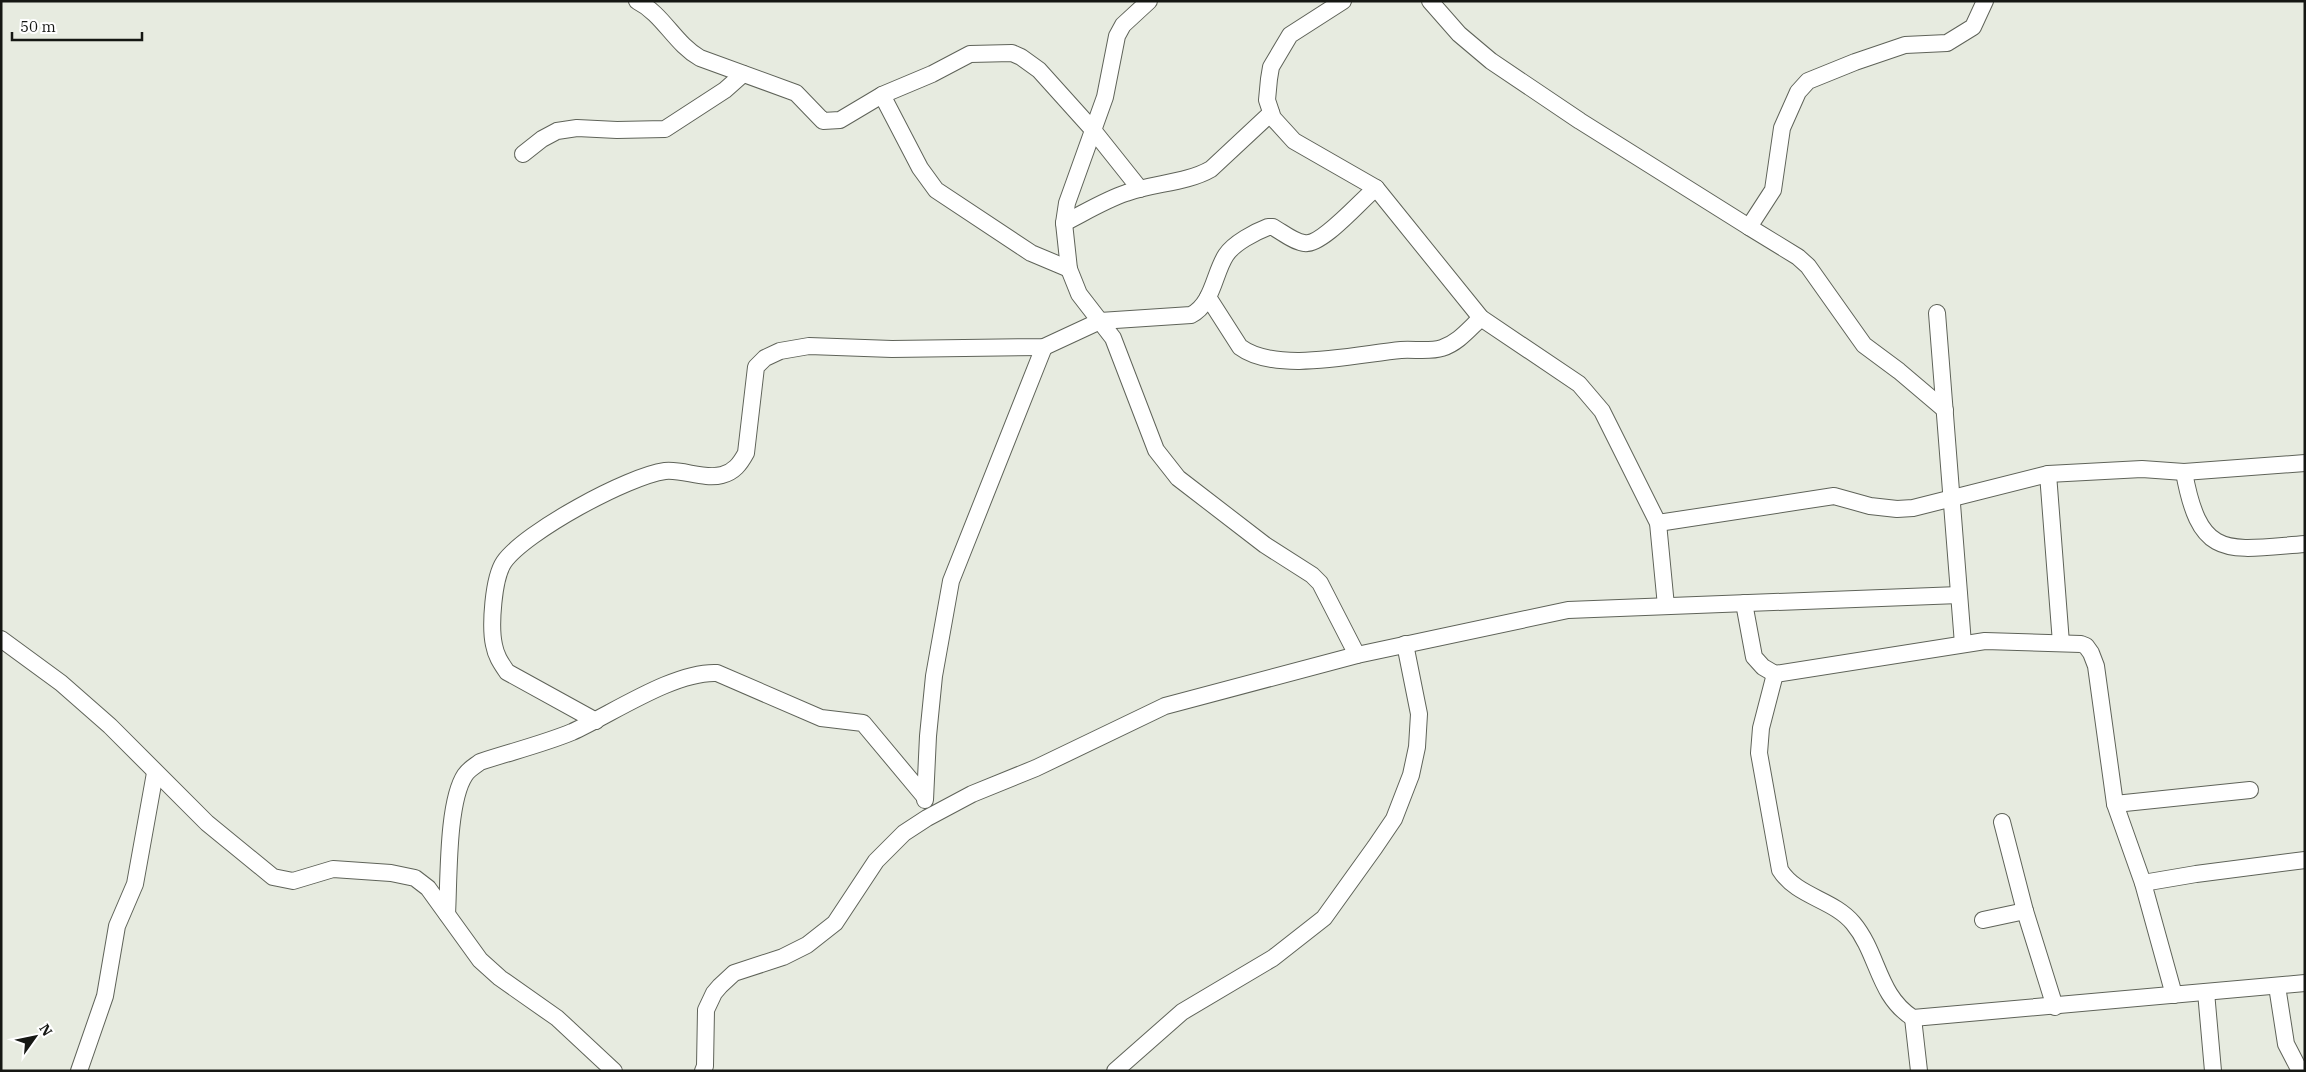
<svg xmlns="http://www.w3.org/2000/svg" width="2306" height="1072" font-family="'IBM Plex Serif',serif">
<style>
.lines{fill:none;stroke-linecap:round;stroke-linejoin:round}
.minor-casing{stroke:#5f6359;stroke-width:18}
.minor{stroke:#fff;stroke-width:16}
</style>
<rect width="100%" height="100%" fill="#e7ebe0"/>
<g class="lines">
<!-- minor casing -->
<g class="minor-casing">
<g id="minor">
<path d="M637,1c26,13 38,43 63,57l96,35 27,28 17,-1 42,-25 50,-21 38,-20 42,-1 9,4 18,13 54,60 47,59"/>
<polyline points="1149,1 1123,25 1117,36 1105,97 1067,203 1064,223 1069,269 1079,294 1113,338 1156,450 1178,478 1265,545 1312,575 1320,583 1357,655"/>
<polyline points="1343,1 1290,35 1271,67 1269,79 1267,100 1273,118 1294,141 1376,188 1481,318 1579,384 1602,411 1658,523 1666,606"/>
<polyline points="1430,1 1459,34 1491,61 1580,121 1749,227"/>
<polyline points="882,95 920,168 936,190 1031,253 1069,269"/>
<polyline points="523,154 542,139 557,131 577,128 617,130 665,129 725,90 743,74"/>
<path d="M1064,223c20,-10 41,-23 62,-30 27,-10 61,-10 85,-24l60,-56"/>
<path d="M1208,297l32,50c36,27 118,7 161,3 13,-1 29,2 41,-2 16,-5 27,-19 39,-30"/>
<polyline points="1937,313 1963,644"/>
<polyline points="1945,410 1899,371 1864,345 1808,266 1798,257 1749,227 1773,190 1782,128 1798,92 1808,81 1855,62 1905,45 1947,43 1973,27 1985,1"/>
<path d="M2184,472c16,89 43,78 121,72"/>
<polyline points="2048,474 2061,643"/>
<polyline points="1658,523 1834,496 1870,506 1897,509 1913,508 2048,474 2142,469 2184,472 2305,463"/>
<polyline points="1744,603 1754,657 1763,667 1775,674 1985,641 2081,644 2086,646 2091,653 2096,666 2115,804 2143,883 2174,995"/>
<polyline points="1,639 61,683 110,726 207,823 273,877 293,881 333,869 391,873 415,878 428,888 480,960 500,978 557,1018 614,1071"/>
<path d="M1775,674l-14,54 -2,25 21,117c17,27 53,29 73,53 26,31 24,72 60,95l392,-35"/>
<path d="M596,721l-89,-49c-6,-9 -11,-16 -13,-27 -4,-18 -1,-67 10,-83 21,-30 124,-86 161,-91 18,-2 39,9 57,4 12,-3 18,-11 24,-22l10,-86 9,-9 15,-7 29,-5 83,3 152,-2 56,-26 91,-6c22,-11 23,-42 35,-60 8,-12 29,-23 42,-28h5c9,5 21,15 31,16 17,4 57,-43 72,-55"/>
<polyline points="925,800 928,736 934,676 951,581 1044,347"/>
<polyline points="2115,804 2250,790"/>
<polyline points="2002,822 2025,911 2055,1007"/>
<polyline points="2143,883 2196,874 2305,860"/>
<path d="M447,914c2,-34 0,-112 18,-139 4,-6 10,-9 15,-13 30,-10 63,-18 92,-30 40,-18 102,-61 145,-59l104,45 42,5 61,73"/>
<polyline points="1983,920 2025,911"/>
<polyline points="2277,986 2286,1044 2300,1071"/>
<polyline points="2206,992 2213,1071"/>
<polyline points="1913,1018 1919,1071"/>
<polyline points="79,1071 105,996 117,926 135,884 155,773"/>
<polyline points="703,1071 705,1066 706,1010 714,993 720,986 734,973 783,957 807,945 835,923 876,861 904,833 927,818 972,794 1036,768 1165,706 1357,655 1568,610 1959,595"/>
<polyline points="1115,1071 1182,1012 1273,958 1324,918 1375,847 1394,819 1411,775 1417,747 1419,714 1405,644"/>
</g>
</g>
<!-- minor -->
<use href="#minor" class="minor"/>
</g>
<!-- border -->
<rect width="2306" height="1072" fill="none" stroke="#151713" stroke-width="5"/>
<!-- north arrow -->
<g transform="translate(35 1037) rotate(57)" stroke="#ffffff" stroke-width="4" paint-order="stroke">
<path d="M0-4L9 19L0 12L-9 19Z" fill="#151713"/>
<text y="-8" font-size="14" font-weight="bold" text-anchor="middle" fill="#151713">N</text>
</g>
<!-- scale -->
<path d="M12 32v8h130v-8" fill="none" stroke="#151713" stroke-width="2.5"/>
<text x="20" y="32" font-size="15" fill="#151713" stroke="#ffffff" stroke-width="4" paint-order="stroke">50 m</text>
</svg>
